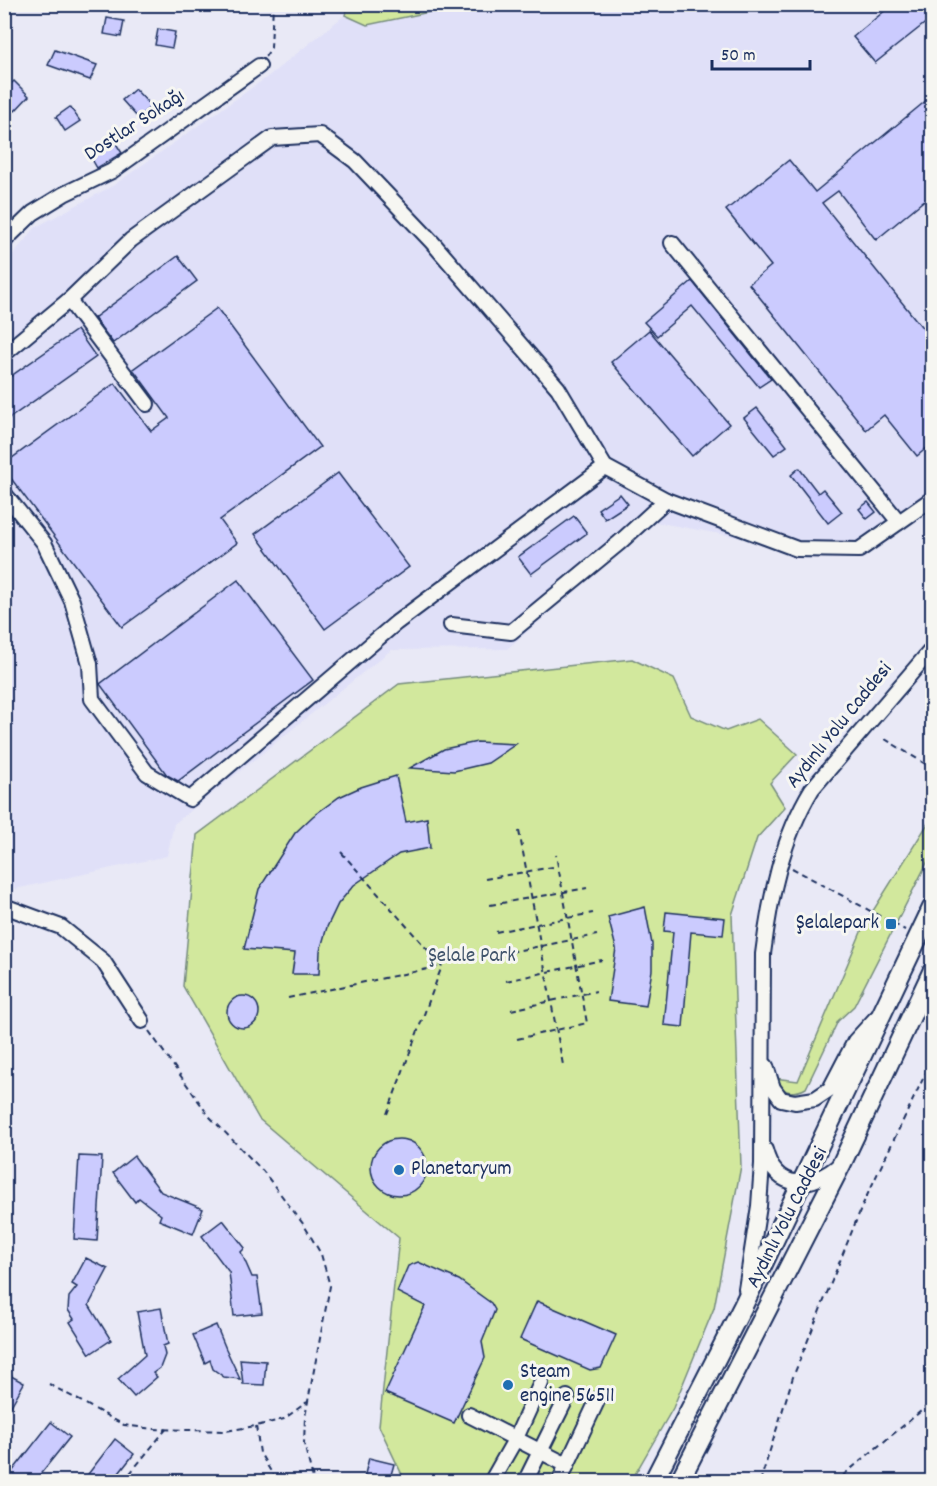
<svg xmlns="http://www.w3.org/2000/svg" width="937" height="1486" font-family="Dekko,sans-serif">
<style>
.built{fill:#e0e0f8}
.green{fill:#d2e89d;stroke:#768c7e;stroke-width:1.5}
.building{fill:#cbcbfe;stroke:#1b2f5e;stroke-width:1.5}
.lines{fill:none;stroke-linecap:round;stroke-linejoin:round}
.minor-casing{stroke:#1b2f5e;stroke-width:18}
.major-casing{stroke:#1b2f5e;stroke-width:22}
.path{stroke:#1b2f5e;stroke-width:2;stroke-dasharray:6 4.5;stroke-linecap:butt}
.minor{stroke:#f6f6f2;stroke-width:14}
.major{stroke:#f6f6f2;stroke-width:18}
.poi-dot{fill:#1f6fb2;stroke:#f6f6f2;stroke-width:2}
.labels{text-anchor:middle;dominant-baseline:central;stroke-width:6;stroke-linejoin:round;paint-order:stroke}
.street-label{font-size:21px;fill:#1b2f5e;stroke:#f6f6f2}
.poi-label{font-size:21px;fill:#1b2f5e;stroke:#f6f6f2;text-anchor:start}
.park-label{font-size:21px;fill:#40546b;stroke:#f6f6f2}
</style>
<rect width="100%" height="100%" fill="#e9e9f6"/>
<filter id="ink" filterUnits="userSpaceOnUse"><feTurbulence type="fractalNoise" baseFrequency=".0167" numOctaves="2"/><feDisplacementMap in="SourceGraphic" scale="12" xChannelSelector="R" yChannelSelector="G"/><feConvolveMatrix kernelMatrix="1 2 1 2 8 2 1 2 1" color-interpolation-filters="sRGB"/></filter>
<g filter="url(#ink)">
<!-- built -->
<polygon class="built" points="463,4 932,5 932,507 858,559 655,522 507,649 391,650 174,824 167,856 15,889 5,879 4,265 36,227 114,185 266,78 345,15 367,25"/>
<!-- green -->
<g class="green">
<polygon points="348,5 348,4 463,5 367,25 345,15"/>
<polygon points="632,659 674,679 691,716 726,731 758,719 797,754 770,783 785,807 757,838 732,915 741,1166 714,1308 673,1408 631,1481 405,1481 379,1426 399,1238 259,1119 183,986 197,835 399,684"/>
<path d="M932,817v36l-78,153 -16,15 -32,67c-14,8 -26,3 -33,-10l25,3 66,-156z"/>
</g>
<!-- building -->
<g class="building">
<polygon points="893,4 933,4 933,17 875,63 853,37"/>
<polygon points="107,18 124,21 121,37 104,34"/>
<polygon points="158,29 175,32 172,48 155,45"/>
<polygon points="55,50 97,65 90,80 48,65"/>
<polygon points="14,81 29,96 15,111 4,101 4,90"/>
<polygon points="135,89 151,106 138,118 122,100"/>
<polygon points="933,95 933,193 876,240 838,191 822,203 933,341 933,443 917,456 884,415 866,430 749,284 771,266 726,210 789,160 815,192"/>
<polygon points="70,107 80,121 65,131 56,117"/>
<polygon points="113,139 122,153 97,168 89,154"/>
<polygon points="178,256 197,281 113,343 94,318"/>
<polygon points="692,281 771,379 759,387 692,306 657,336 644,322"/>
<polygon points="217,308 320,447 220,520 237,543 122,627 4,469 4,464 115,383 151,431 169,418 133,369"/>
<polygon points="77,330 96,357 4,422 4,381"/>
<polygon points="649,330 729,424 692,456 611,362"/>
<polygon points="757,408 787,446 774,455 744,418"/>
<polygon points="799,468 818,493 823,489 842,512 828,523 791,475"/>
<polygon points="338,473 409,567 325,629 255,534"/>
<polygon points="620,494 628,504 605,519 598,509"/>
<polygon points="868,502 876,512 867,519 859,509"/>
<polygon points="574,516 587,533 531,574 518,557"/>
<polygon points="238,580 313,680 178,781 167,775 100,684"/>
<polygon points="477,742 516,744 488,763 454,771 410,768 444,749"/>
<polygon points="396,776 406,822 427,818 430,848 399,854 354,885 338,904 327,927 320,951 319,974 292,974 295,953 244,949 259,889 295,833 313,816 339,797 361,787"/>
<polygon points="645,907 652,944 652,970 646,1006 608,1001 616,948 608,917"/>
<polygon points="666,912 725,918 723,935 691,932 683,1027 664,1025 673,932 664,931"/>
<circle cx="243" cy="1012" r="16"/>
<circle cx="399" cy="1167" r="28"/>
<polygon points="79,1156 102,1157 97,1241 74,1239"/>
<polygon points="134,1156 161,1192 203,1209 193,1234 159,1220 161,1215 139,1198 135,1202 113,1173"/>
<polygon points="223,1220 245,1248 241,1252 252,1277 257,1277 262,1313 234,1316 229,1272 202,1236"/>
<polygon points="86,1258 108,1269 89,1305 111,1340 90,1354 70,1322 74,1319 68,1310 69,1297 77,1287 72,1284"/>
<polygon points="418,1262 459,1280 491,1303 495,1310 482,1342 485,1358 454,1423 385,1393 425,1306 397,1292 408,1266"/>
<polygon points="537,1301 616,1335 601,1368 590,1370 520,1339"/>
<polygon points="161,1308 168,1344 163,1346 165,1355 160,1368 153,1373 157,1377 134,1397 118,1379 145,1355 137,1312"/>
<polygon points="216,1325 226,1349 240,1379 224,1377 213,1369 210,1360 205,1363 193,1335"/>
<polygon points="240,1359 266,1361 264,1385 243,1384"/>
<polygon points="4,1372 24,1383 4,1418"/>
<polygon points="51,1422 70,1437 34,1482 4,1482"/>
<polygon points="115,1439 134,1454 112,1482 82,1482"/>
<polygon points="369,1458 394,1464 389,1482 363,1482"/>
</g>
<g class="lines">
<!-- minor casing -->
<g class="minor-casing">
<g id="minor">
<polyline points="4,241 33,213 64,194 112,171 259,66"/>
<polyline points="672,243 899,522"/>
<polyline points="69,300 147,404"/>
<polyline points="4,354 69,300 131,240 272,138 320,135 355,161 432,242 558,388 605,467 666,500"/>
<polyline points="4,493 44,543 72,601 90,664 92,699 147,773 190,799 396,623 605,467"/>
<polyline points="451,625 511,632 619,543 666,500 797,549 859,550 932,499"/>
<polyline points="4,906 61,927 103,961 142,1021"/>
<polyline points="766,1066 773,1088 781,1099 795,1102 815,1099 830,1089 855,1041 876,1018"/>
<path d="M765,1150c11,43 47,38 76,14"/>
<path d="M746,1289l13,-83 3,-42 1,-210c7,-57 19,-116 49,-165l120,-140"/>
<polyline points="469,1415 567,1465"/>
<polyline points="491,1482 516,1438 541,1383"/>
<polyline points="525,1482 567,1397"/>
<polyline points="559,1482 598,1399"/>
</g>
</g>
<!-- major casing -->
<g class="major-casing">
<g id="major">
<polyline points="653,1482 743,1306 932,908"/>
<polyline points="679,1482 842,1163 932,972"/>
</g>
</g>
<!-- path -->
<g class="path">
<polyline points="265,57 271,48 273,4"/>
<polyline points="885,739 932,768"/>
<polyline points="519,831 563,1065"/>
<polyline points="341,852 442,966"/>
<polyline points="792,868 905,930"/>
<polyline points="485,879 558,866"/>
<polyline points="490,905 587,888"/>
<polyline points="496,932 593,913"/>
<polyline points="500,954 597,935"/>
<polyline points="506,981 602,960"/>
<polyline points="288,998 442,966"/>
<polyline points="511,1010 596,991"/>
<polyline points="149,1031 209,1116 263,1171 304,1225 321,1254 330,1286 305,1417 304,1444 314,1482"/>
<polyline points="517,1039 587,1023 556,855"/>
<polyline points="387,1114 442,966"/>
<polyline points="49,1384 124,1425 153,1429 226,1431 256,1426 284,1419 307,1402"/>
<polyline points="256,1426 260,1453 277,1482"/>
<polyline points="123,1482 167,1428"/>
<polyline points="760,1482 793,1377 863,1204 932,1060"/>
<polyline points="835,1482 932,1402"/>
</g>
<!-- minor -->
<use href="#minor" class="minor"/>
<!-- major -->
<use href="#major" class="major"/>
</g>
</g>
<!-- markers -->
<g class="poi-dot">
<rect x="885" y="918" width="12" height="12" rx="3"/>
<circle cx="399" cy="1170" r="6"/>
<circle cx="508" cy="1385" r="6"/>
</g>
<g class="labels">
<!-- street labels -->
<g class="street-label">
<text transform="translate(135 126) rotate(-33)">Dostlar Sokağı</text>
<text transform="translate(840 726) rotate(-51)">Aydınlı Yolu Caddesi</text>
<text transform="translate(788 1218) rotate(-63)">Aydınlı Yolu Caddesi</text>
</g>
<!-- poi labels -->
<g class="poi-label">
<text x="879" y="924" text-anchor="end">Şelalepark</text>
<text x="411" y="1170">Planetaryum</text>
<text x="520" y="1373">Steam<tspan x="520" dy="24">engine 56511</tspan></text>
</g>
<!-- park labels -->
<g class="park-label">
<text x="472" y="957">Şelale Park</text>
</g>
</g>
<!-- margin -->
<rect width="937" height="1486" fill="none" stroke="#f6f6f2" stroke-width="24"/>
<rect x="12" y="12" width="913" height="1462" fill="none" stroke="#1b2f5e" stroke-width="2" filter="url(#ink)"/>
<!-- scale -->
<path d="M712 60v9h98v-9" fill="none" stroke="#1b2f5e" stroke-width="3"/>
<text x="721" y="60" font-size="18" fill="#1b2f5e" stroke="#f6f6f2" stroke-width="4.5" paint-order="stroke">50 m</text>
</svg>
